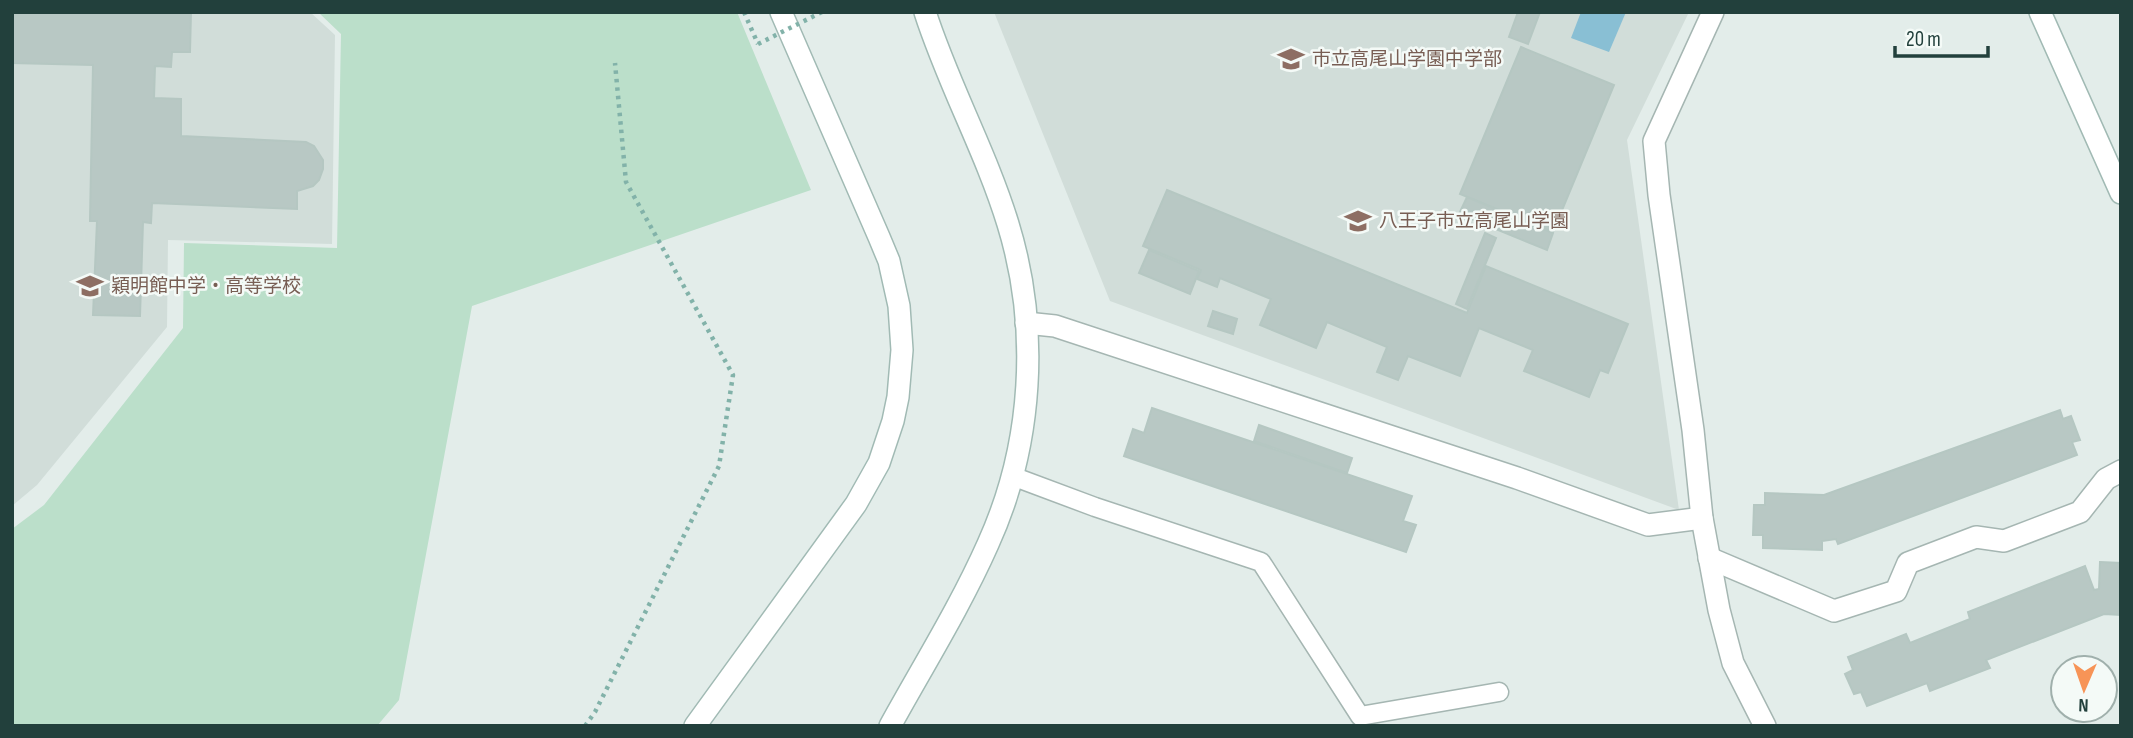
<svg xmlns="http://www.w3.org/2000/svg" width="2133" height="738" font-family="'Sofia Sans Condensed','Noto Sans JP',sans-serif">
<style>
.built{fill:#d1ddd9}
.green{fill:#bbdfca}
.water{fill:#89bfd4}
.building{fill:#b8c8c4;stroke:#b5c7c2;stroke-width:2}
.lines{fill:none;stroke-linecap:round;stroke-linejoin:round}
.lane-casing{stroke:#a5b6b2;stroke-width:21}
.street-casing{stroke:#a5b6b2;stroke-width:24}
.secondary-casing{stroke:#a1bab4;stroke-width:24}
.path{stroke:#82b2a9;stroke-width:4.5;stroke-dasharray:3.5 5;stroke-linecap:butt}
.lane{stroke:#fff;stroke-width:18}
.street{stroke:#fff;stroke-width:21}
.secondary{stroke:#fff;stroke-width:21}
.path-bridge{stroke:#82b2a9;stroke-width:4.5;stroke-dasharray:3.5 5;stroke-linecap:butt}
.labels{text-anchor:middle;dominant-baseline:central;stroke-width:5;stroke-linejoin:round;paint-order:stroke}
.education-label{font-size:19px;fill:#785e54;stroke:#f4faf7;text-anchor:start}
</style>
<rect width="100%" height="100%" fill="#e3edea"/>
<!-- built -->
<g class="built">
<polygon points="12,12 310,12 335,35 332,244 168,240 167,327 37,485 12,506"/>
<polygon points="994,12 1689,12 1627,140 1679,510 1110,301"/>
</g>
<!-- green -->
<polygon class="green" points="318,12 737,12 811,190 472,306 399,700 377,726 12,726 12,529 44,505 183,328 184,243 337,248 341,34"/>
<!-- water -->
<polygon class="water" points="1581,12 1626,12 1609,52 1571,38"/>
<!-- building -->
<g class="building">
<polygon points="12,12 191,12 190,52 172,52 171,67 155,66 154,98 181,99 181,136 306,142 314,146 323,160 323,169 319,180 313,186 297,191 297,209 152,203 151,223 143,222 140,316 93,315 97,221 90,221 93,65 12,63"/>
<polygon points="1518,12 1540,12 1528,44 1509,37"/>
<polygon points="1521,47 1614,85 1553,232 1460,194"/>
<polygon points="1167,190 1467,313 1486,266 1628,324 1608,373 1600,370 1589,397 1524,371 1533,350 1479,328 1460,376 1408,356 1398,380 1377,372 1387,347 1327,322 1316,348 1260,325 1271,299 1220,278 1217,287 1197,279 1201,270 1143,246"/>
<polygon points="1467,197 1553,233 1547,250 1459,214"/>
<polygon points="1485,233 1496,238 1467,309 1456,304"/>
<polygon points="1149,250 1199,271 1190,294 1139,273"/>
<polygon points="1213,311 1237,319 1233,334 1208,326"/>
<polygon points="1152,408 1412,496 1403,521 1416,525 1406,552 1124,456 1133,429 1144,433"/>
<polygon points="2060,410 2063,419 2071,416 2080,440 2072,442 2077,455 1838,544 1836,539 1822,541 1822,550 1763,548 1763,535 1753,535 1754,505 1765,505 1765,493 1824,495"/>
<polygon points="1259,425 1352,458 1347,473 1254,441"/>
<polygon points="2100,562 2121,563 2121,615 2104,614 1986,660 1990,668 1930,691 1927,683 1867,706 1861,692 1854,694 1845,674 1853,670 1848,657 1906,634 1910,643 1970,619 1968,612 2085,566 2094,590 2099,589"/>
</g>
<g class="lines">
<!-- lane casing -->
<g class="lane-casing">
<polyline id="lane" points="1012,476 1095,507 1261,562 1360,716 1499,692"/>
</g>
<!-- street casing -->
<g class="street-casing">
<g id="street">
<polyline points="1713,12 1654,141 1659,195 1693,430 1702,518 1719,610 1733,663 1765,726"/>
<polyline points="1026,323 1055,326 1517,478 1648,525 1702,518"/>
<polyline points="1709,558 1834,611 1896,591 1908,563 1976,537 2004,541 2080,512 2106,479 2121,471"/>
</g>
</g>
<!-- secondary casing -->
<g class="secondary-casing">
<g id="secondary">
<polyline points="2040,12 2121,193"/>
<polyline points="695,726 856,504 879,463 893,421 898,397 902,350 899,306 889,261 879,237 781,12"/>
<path d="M890,726c33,-60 70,-119 98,-182 45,-99 52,-216 20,-320 -22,-72 -60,-140 -83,-212"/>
</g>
</g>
<!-- path -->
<g class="path">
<polyline points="744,12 758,44"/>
<polyline points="585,726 595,712 719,466 733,375 626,182 615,63"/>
</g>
<!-- lane -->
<use href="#lane" class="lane"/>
<!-- street -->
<use href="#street" class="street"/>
<!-- secondary -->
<use href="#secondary" class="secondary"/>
<!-- path-bridge -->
<polyline class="path-bridge" points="758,44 822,12"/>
</g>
<!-- icons -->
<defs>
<g id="school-bare" transform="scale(2.1)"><path d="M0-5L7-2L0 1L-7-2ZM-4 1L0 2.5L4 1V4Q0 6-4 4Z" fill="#8d6e63" stroke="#f4faf7" stroke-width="2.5" paint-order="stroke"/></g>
</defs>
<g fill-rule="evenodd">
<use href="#school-bare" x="1291" y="59"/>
<use href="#school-bare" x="1358" y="221"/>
<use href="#school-bare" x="90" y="286"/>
</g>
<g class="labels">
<!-- education labels -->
<g class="education-label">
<text x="1312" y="59">市立高尾山学園中学部</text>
<text x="1379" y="221">八王子市立高尾山学園</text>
<text x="111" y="286">穎明館中学・高等学校</text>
</g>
</g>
<!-- border -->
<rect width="2133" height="738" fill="none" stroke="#22403c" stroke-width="28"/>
<!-- north arrow -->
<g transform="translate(2084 689) rotate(182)"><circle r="33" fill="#f4faf7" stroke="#a0b0ac" stroke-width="2"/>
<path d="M0-5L12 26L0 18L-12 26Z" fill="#f79457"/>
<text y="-10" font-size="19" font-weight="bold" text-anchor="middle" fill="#22403c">N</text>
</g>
<!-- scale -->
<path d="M1895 46v10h93v-10" fill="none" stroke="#22403c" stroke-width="3.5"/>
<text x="1906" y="46" font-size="21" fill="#22403c" stroke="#f4faf7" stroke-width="5" paint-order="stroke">20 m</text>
</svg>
